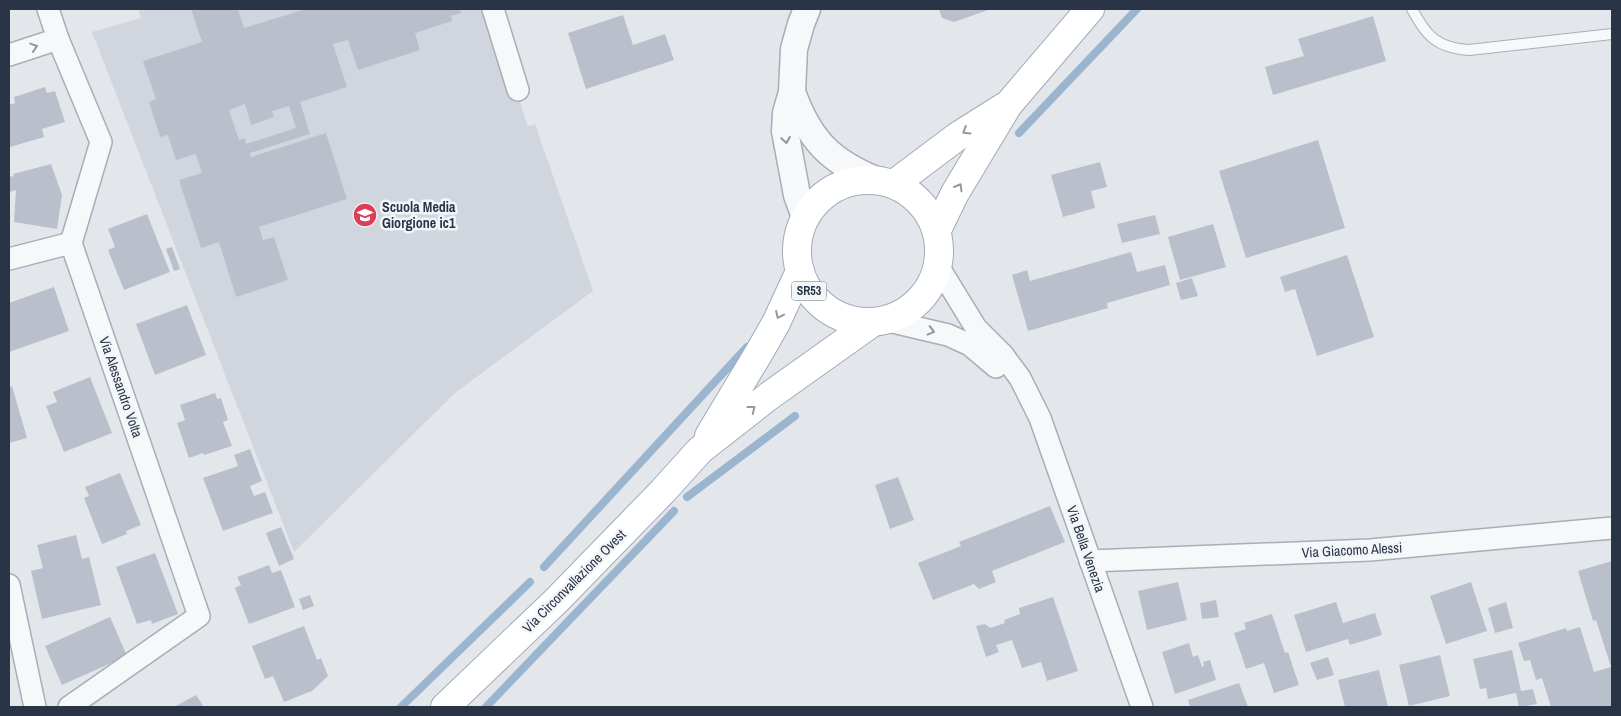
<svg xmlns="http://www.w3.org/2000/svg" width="1621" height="716" font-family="'Archivo Narrow',sans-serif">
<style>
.built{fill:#d1d6de}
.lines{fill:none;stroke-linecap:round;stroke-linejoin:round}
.stream{stroke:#9bb5cf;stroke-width:8}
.building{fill:#bac0cb;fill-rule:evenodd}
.service-casing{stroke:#a7aeb7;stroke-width:12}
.minor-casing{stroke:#a7aeb7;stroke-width:24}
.tertiary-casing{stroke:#a7aeb7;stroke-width:29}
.primary-casing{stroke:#a1abb9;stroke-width:30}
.service{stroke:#f6f8fa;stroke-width:10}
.minor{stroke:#f6f8fa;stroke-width:21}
.tertiary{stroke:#f6f8fa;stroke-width:26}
.primary{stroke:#fff;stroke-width:28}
.oneway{stroke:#9096a0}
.oneway2{stroke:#949aa2}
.labels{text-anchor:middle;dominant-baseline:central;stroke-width:5;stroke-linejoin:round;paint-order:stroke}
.shield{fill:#f3f6f9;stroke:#666e7c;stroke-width:1}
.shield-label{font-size:12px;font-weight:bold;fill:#293446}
.poi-label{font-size:14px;font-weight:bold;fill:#293446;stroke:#f3f6f9;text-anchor:start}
.street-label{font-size:14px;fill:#293446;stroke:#f3f6f9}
</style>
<rect width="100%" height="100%" fill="#e3e7ec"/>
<!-- built -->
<polygon class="built" points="138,9 488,9 528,126 535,124 593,291 456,392 294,552 92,32 141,18"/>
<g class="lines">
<!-- stream -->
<g class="stream">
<polyline points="1019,133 1137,9"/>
<polyline points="687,497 795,416"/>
<polyline points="544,567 747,347"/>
<polyline points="401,707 530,582"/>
<polyline points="486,707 674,511"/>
</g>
</g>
<!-- building -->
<g class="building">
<path d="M191,9h47l6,19 62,-19h154l1,4 -10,3 1,5 -37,12 5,17 -62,20 -10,-30 -15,4 14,43 -47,15 10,32 -60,19 1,4 75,-24 21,66 -88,28 4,13 11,-3 14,43 -52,17 -17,-55 -18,6 -22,-68 23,-7 -6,-19 -20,6 -8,-25 -8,2 -11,-35 7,-3 -13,-38 59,-19zM245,104l6,21 23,-8 -2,-6 17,-5 7,22 -50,16 -1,-6 -6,2 -10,-30z"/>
<polygon points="939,9 991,9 954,22 942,18"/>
<polygon points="623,15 633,45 665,34 674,60 586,89 568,33"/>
<polygon points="1373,16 1386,61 1273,95 1265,67 1304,56 1298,39"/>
<polygon points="45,87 47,93 55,91 65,122 42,129 44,137 10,147 9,142 9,105 15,103 14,97"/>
<polygon points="1318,140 1345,228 1246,258 1219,171"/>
<polygon points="1100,162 1107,187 1091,191 1095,208 1063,217 1051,175"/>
<polygon points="51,164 62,195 57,229 14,222 16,190 9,192 9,177 14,176 13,174"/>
<polygon points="147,214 170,272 124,290 108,250 115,247 108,229"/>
<polygon points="1155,215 1160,234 1122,243 1117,224"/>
<polygon points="1213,224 1226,267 1180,280 1168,237"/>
<polygon points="172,247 180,269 174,271 166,249"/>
<polygon points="1131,252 1137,272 1165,265 1170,285 1107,303 1108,308 1028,331 1012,275 1027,270 1030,281"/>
<polygon points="1347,255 1374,337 1317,356 1295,289 1285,292 1280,277"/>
<polygon points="1192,278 1198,296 1181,300 1176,283"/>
<polygon points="54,287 69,331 9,352 9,303"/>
<polygon points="187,305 206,355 155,375 136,324"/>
<polygon points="90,377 112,433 64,452 46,406 57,402 53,392"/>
<polygon points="12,386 27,438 9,443 9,387"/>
<polygon points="215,393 217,399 221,398 228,420 223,422 232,446 204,455 203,453 189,458 177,423 185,420 180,405"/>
<polygon points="250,449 262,481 250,486 254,496 265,492 273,513 223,531 203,478 238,466 234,455"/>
<polygon points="120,473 141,525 126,531 127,534 102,544 84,498 89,496 85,487"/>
<polygon points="898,477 914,520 890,529 875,485"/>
<polygon points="1050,506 1065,542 992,571 996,582 979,589 974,584 933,600 918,563 961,546 959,542"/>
<polygon points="281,527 294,559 279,566 266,533"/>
<polygon points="76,535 82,559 89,557 101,605 42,619 31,571 43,568 37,545"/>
<polygon points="155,553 178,614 152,624 151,620 137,624 116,567"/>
<polygon points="1612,561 1612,707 1551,707 1542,678 1536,680 1530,660 1524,661 1518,643 1566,628 1567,631 1580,627 1594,672 1611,667 1596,620 1593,621 1578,571"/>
<polygon points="269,565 272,573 281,570 295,607 249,624 235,588 241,585 237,577"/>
<polygon points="1178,582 1187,620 1147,630 1138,591"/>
<polygon points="1471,582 1487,631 1446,644 1430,596"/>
<polygon points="310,595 314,606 303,610 299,599"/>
<polygon points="1053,597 1078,671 1047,681 1041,662 1022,668 1012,640 996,645 999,652 986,657 976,626 985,624 990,628 1005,623 1004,620 1020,614 1019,608"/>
<polygon points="1216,600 1219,617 1202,619 1200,603"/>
<polygon points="1336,602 1343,623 1375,613 1382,635 1350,645 1348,639 1306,652 1294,615"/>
<polygon points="1506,602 1513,628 1495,633 1488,608"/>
<polygon points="1272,614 1285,653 1288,652 1299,685 1274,693 1264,663 1246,669 1234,633 1246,629 1244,623"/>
<polygon points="110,617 127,656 62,685 45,646"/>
<polygon points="304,626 317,660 321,658 328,676 312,691 284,702 273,676 265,679 252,646"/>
<polygon points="1189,643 1193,657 1198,655 1202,667 1204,666 1203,662 1210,660 1216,680 1175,694 1162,652"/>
<polygon points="1512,650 1521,691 1533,689 1537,704 1519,707 1516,693 1488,699 1486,688 1480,689 1473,659"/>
<polygon points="1440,655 1450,696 1409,706 1399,665"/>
<polygon points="1328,657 1334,675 1317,680 1310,663"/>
<polygon points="1379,670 1388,707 1345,707 1338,680"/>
<polygon points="1239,683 1248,707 1190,707 1188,700"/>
<polygon points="196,695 204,707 174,707"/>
</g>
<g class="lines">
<!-- service casing -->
<g class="service-casing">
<path id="service" d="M1412,9c14,27 25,39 57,41l143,-16"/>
</g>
<!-- minor casing -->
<g class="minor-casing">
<g id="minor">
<polyline points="48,9 58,39 101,142 71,243 199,616 69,707"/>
<polyline points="493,9 518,90"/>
<polyline points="9,55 58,39"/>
<polyline points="9,259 71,243"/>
<polyline points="938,266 976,328 1003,355 1020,378 1040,418 1142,707"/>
<polyline points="884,320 948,335 970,345 996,367"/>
<polyline points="1090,561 1370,550 1612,528"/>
<polyline points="9,585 35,707"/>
</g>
</g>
<!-- tertiary casing -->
<g class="tertiary-casing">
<g id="tertiary">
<path d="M792,92c17,47 37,69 84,88"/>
<polyline points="805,217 797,195 785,131 786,113 792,92 794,49 801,24 807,9"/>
</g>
</g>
<!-- primary casing -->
<g class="primary-casing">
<g id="primary">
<circle cx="868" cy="251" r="71"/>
<polyline points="894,184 958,136 1004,107"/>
<polyline points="937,230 955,193 1008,105 1090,9"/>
<polyline points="709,436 760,351 776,323 800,271"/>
<polyline points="445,707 556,601 663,491 700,450 769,396 873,322"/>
</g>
</g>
<!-- service -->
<use href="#service" class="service"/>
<!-- minor -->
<use href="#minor" class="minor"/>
<!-- tertiary -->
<use href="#tertiary" class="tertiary"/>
<!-- primary -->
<use href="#primary" class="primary"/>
</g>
<!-- one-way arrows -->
<defs><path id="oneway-chevron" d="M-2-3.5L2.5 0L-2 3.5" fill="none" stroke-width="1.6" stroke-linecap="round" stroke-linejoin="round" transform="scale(1.25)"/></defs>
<g class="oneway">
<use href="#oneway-chevron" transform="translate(34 47) rotate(-18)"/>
<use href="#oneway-chevron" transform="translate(786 140) rotate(81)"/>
<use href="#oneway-chevron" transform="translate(931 331) rotate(15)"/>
</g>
<g class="oneway2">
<use href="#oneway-chevron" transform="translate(966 131) rotate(148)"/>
<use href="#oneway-chevron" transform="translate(959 187) rotate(-60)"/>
<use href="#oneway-chevron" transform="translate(779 315) rotate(115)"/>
<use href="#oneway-chevron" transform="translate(752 409) rotate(-38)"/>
</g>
<!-- icons -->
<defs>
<g id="school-disc" transform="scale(1.25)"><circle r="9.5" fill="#db3e59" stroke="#f3f6f9"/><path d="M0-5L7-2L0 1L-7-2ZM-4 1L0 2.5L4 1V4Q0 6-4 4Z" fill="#fff"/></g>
</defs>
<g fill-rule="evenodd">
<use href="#school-disc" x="365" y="215"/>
</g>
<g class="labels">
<!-- shield labels -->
<rect class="shield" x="791.5" y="281.5" width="35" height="19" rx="4"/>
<g class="shield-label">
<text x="809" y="291">SR53</text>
</g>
<!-- poi labels -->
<g class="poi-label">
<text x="382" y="207">Scuola Media<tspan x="382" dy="16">Giorgione ic1</tspan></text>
</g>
<!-- street labels -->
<g class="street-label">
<text transform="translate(121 387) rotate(71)">Via Alessandro Volta</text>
<text transform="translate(1086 549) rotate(71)">Via Bella Venezia</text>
<text transform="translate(1352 550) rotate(-3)">Via Giacomo Alessi</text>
<text transform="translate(574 581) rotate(-45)">Via Circonvallazione Ovest</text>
</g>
</g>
<!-- border -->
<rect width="1621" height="716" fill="none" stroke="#293446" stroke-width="20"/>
</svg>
